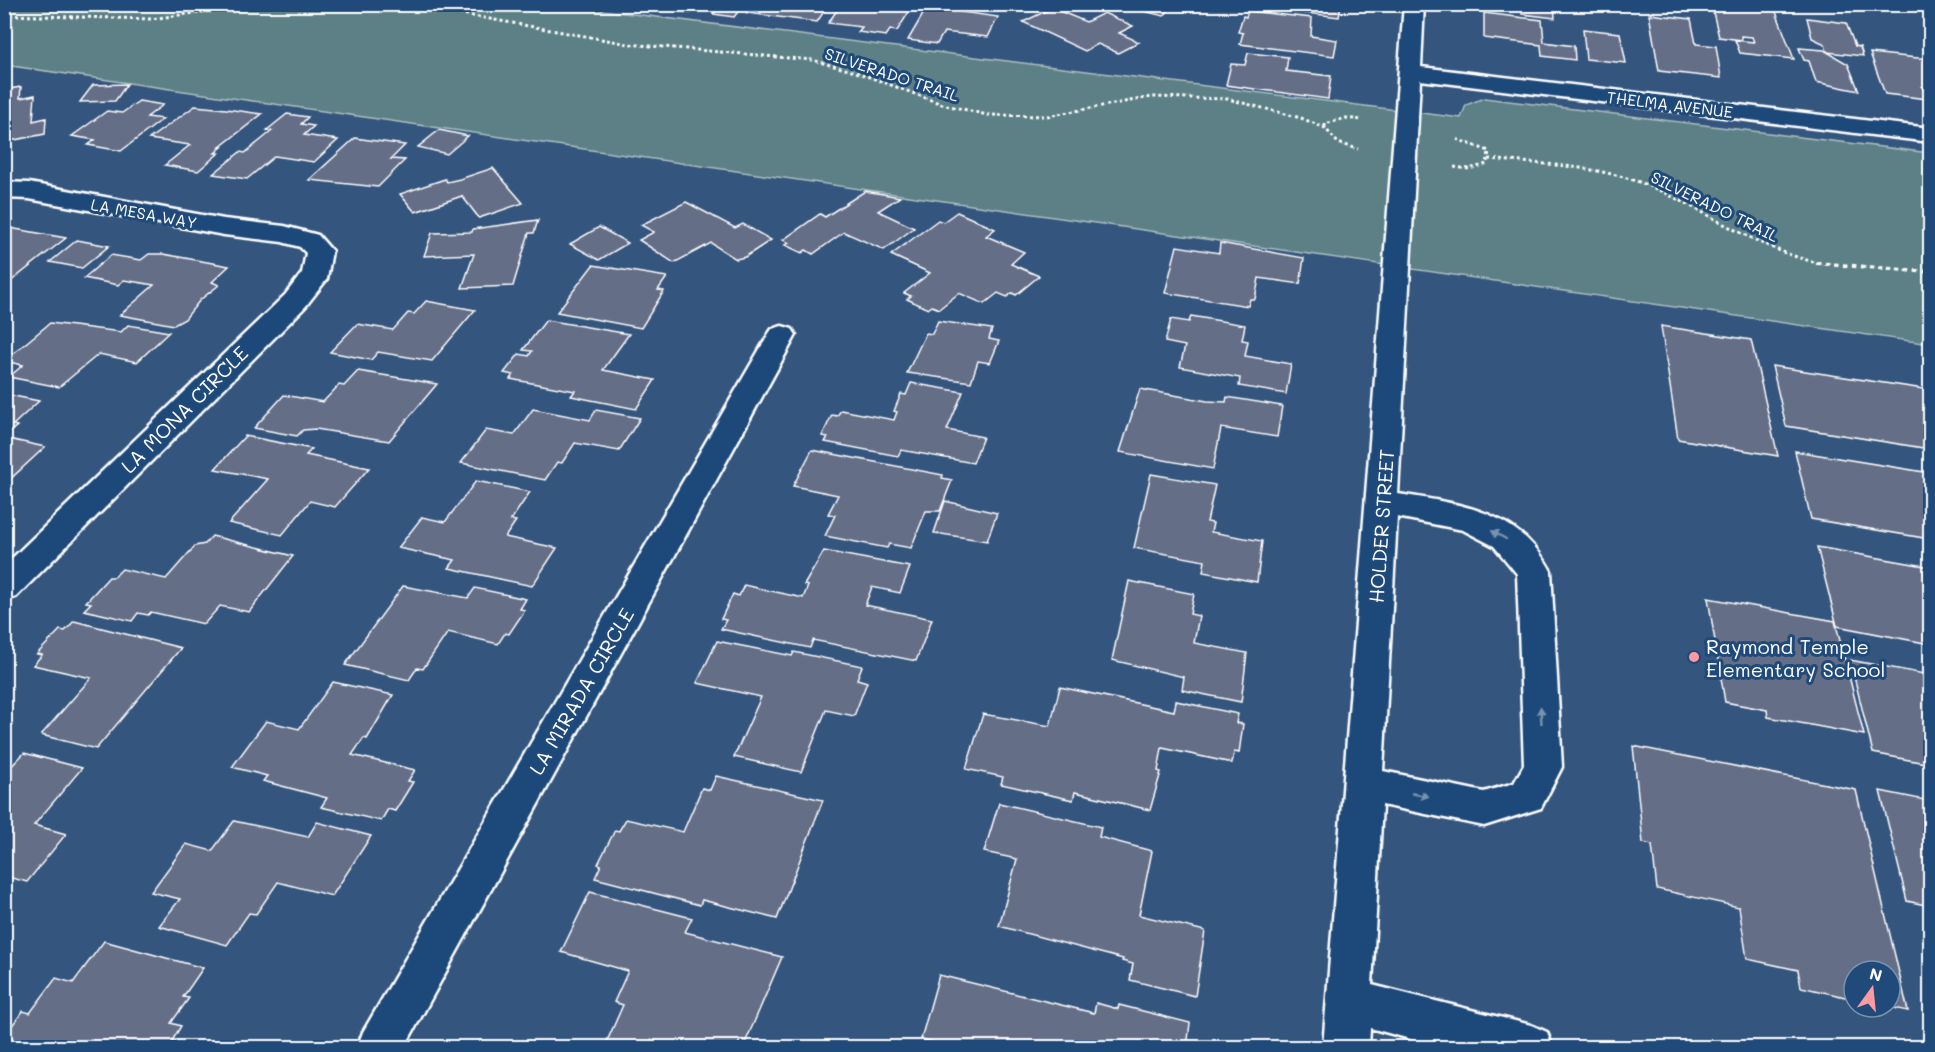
<svg xmlns="http://www.w3.org/2000/svg" width="1935" height="1052" font-family="Mali,sans-serif">
<style>
.green{fill:#5b8086;stroke:#adc0c2;stroke-width:1.5}
.building{fill:#656e87;stroke:#fff;stroke-width:1.5}
.lines{fill:none;stroke-linecap:round;stroke-linejoin:round}
.minor-casing{stroke:#fff;stroke-width:5}
.path-far1{stroke:#fff;stroke-width:3;stroke-dasharray:3 3;stroke-linecap:butt}
.path{stroke:#fff;stroke-width:4;stroke-dasharray:4.5 4.5;stroke-linecap:butt}
.minor{fill:#1f4a7a;fill-rule:evenodd}
.oneway{fill:#7992af}
.poi-dot{fill:#ff9aa2;stroke:#1f4a7a;stroke-width:2}
.labels{text-anchor:middle;dominant-baseline:central;stroke-width:6;stroke-linejoin:round;paint-order:stroke}
.far-street-label{font-size:16px;fill:#fff;stroke:#1f4a7a}
.street-label{font-size:20px;fill:#fff;stroke:#1f4a7a}
.poi-label{font-size:20px;fill:#fff;stroke:#1f4a7a;text-anchor:start}
</style>
<rect width="100%" height="100%" fill="#34557e"/>
<filter id="ink" filterUnits="userSpaceOnUse"><feTurbulence type="fractalNoise" baseFrequency=".0167" numOctaves="2"/><feDisplacementMap in="SourceGraphic" scale="12" xChannelSelector="R" yChannelSelector="G"/><feConvolveMatrix kernelMatrix="1 2 1 2 8 2 1 2 1" color-interpolation-filters="sRGB"/></filter>
<g filter="url(#ink)">
<!-- green -->
<polygon class="green" points="553,4 1461,118 1466,105 1484,98 1930,153 1930,344 5,65 5,5"/>
<!-- building -->
<g class="building">
<polygon points="608,4 651,4 646,9"/>
<polygon points="673,4 744,4 734,17 713,14 717,9 697,6 691,13 668,10"/>
<polygon points="756,4 829,4 817,22 747,13"/>
<polygon points="870,4 914,4 897,31 890,30 886,36 858,32 862,27 828,23 840,6 867,9"/>
<polygon points="929,4 965,4 961,12 998,17 988,37 944,32 937,44 908,40"/>
<polygon points="1125,4 1174,4 1164,16 1123,6"/>
<polygon points="1258,4 1341,4 1339,17 1257,7"/>
<polygon points="1522,4 1554,5 1555,18 1522,14"/>
<polygon points="1711,4 1773,4 1794,59 1740,53 1735,40 1754,42 1752,37 1741,36 1742,40 1719,37"/>
<polygon points="1052,8 1086,22 1104,13 1133,26 1119,33 1139,42 1118,53 1098,44 1085,51 1023,22"/>
<polygon points="1248,11 1312,18 1311,36 1337,40 1334,56 1240,44 1243,33 1238,32 1243,16 1246,17"/>
<polygon points="1484,13 1542,20 1544,42 1574,46 1575,60 1542,56 1541,45 1484,38"/>
<polygon points="1649,14 1691,19 1696,44 1716,46 1721,78 1659,71"/>
<polygon points="1807,18 1846,23 1855,46 1860,47 1863,56 1827,52 1825,44 1812,38"/>
<polygon points="1583,29 1620,33 1626,63 1586,59"/>
<polygon points="1799,48 1824,50 1848,64 1859,91 1816,82 1809,61 1804,60"/>
<polygon points="1248,53 1288,57 1286,71 1331,76 1328,99 1226,85 1231,64 1245,65"/>
<polygon points="1870,53 1927,59 1930,66 1930,88 1922,87 1928,99 1885,94"/>
<polygon points="127,84 115,101 80,102 93,85"/>
<polygon points="21,87 20,98 35,95 33,121 46,118 45,134 4,142 4,90"/>
<polygon points="139,101 163,105 147,117 163,119 121,151 88,145 95,140 72,136 107,111 122,113"/>
<polygon points="195,106 226,109 262,114 220,147 222,147 215,153 219,153 198,171 165,165 190,145 149,139"/>
<polygon points="287,114 308,117 301,124 314,126 304,135 338,140 314,162 275,156 247,179 213,174 240,152 245,153 272,131 267,130"/>
<polygon points="439,130 468,136 447,154 418,147"/>
<polygon points="355,138 405,145 391,159 405,160 378,187 309,180"/>
<polygon points="493,168 523,203 479,218 462,196 415,212 400,194 445,179 447,182 460,179"/>
<polygon points="865,191 900,197 878,211 914,228 884,250 844,232 813,254 806,250 802,253 785,245 789,243 783,240 820,214 825,217"/>
<polygon points="686,202 735,228 743,224 771,240 745,257 736,259 711,243 674,263 639,240 654,232 641,225"/>
<polygon points="957,212 995,229 986,236 1024,252 1011,264 1039,276 1016,295 1012,293 1007,297 998,293 984,304 959,293 939,309 932,306 928,309 907,299 911,296 904,293 930,273 891,255 938,220 943,222"/>
<polygon points="538,220 534,233 529,233 513,286 462,288 474,254 424,256 432,233 472,232 473,229"/>
<polygon points="4,227 66,238 10,282 4,281"/>
<polygon points="599,227 628,243 599,260 570,244"/>
<polygon points="77,240 109,246 82,268 50,262"/>
<polygon points="1220,243 1304,258 1300,284 1259,278 1255,299 1250,299 1248,306 1165,293 1177,246 1219,253"/>
<polygon points="149,254 163,254 229,266 212,282 219,285 200,300 185,319 174,325 120,315 154,285 124,280 118,285 84,278 111,255 141,260"/>
<polygon points="593,265 667,277 658,290 664,291 641,328 557,312"/>
<polygon points="426,301 475,310 432,361 378,352 371,360 330,352 357,324 393,330 408,313 414,314"/>
<polygon points="1191,316 1245,325 1242,340 1248,341 1245,356 1291,364 1286,394 1239,386 1240,378 1180,367 1185,346 1165,342 1171,319 1189,322"/>
<polygon points="546,320 629,334 603,370 655,380 636,409 571,396 575,391 510,379 513,375 504,373 519,354 529,356 532,351 523,350"/>
<polygon points="938,321 992,329 989,339 999,341 990,363 978,361 971,382 907,373 926,333 932,334"/>
<polygon points="50,323 121,332 128,325 169,332 137,362 99,354 59,387 9,377 23,365 4,361"/>
<polygon points="1661,326 1751,340 1778,456 1678,439"/>
<polygon points="1772,366 1930,390 1930,449 1786,426"/>
<polygon points="358,371 437,384 389,441 316,429 303,430 297,436 254,428 284,395 323,402 339,385 344,386"/>
<polygon points="911,383 963,392 947,430 983,437 973,463 901,450 898,456 825,442 828,437 822,436 832,415 837,416 841,410 894,420 897,412 894,411 901,394 906,395"/>
<polygon points="1140,389 1207,401 1226,402 1227,397 1282,406 1277,437 1221,428 1213,469 1120,452"/>
<polygon points="4,394 39,401 13,425 17,426 4,437"/>
<polygon points="533,409 590,420 596,410 640,418 619,451 575,443 562,463 557,462 545,480 461,463 486,430 514,435"/>
<polygon points="245,436 312,449 306,455 369,468 335,507 310,501 282,535 229,523 268,479 215,469"/>
<polygon points="4,438 45,447 6,483 4,482"/>
<polygon points="812,450 943,475 942,478 952,480 940,511 926,511 911,548 889,544 887,548 825,536 835,515 828,514 838,495 793,486"/>
<polygon points="1795,451 1930,473 1930,539 1811,519"/>
<polygon points="1151,474 1215,485 1207,522 1213,523 1211,532 1262,541 1257,582 1203,572 1205,561 1134,548"/>
<polygon points="476,481 530,492 511,520 516,521 505,537 557,548 532,586 449,568 455,560 398,548 422,517 445,522"/>
<polygon points="945,501 997,513 987,541 934,533"/>
<polygon points="212,536 293,556 249,612 220,606 204,624 151,612 148,615 138,613 132,621 84,610 91,603 86,602 109,577 114,577 122,569 166,579 195,546 205,544"/>
<polygon points="1817,547 1930,567 1930,644 1837,626"/>
<polygon points="824,551 910,567 900,593 872,587 865,605 932,619 916,661 813,640 810,648 721,629 726,620 721,619 733,594 739,596 744,585 803,598 808,586 804,585"/>
<polygon points="1129,581 1194,594 1190,614 1199,616 1194,643 1247,653 1241,702 1182,690 1184,677 1112,660"/>
<polygon points="403,586 468,598 475,588 526,599 520,609 525,610 509,634 505,633 498,644 448,632 423,669 417,668 409,680 345,665"/>
<polygon points="1708,598 1835,621 1864,735 1768,717 1767,710 1725,702"/>
<polygon points="74,621 181,648 96,749 41,735 91,678 33,665 42,655 37,654 60,630 65,631"/>
<polygon points="717,641 792,656 794,652 862,666 857,679 867,682 854,716 826,710 801,772 734,757 761,697 697,683"/>
<polygon points="1850,660 1930,675 1930,764 1873,753"/>
<polygon points="333,682 393,695 367,739 364,738 352,755 415,770 408,781 413,782 395,811 388,809 381,821 321,807 327,798 263,781 267,776 232,767 266,721 299,729"/>
<polygon points="1060,687 1174,711 1176,701 1238,714 1236,723 1243,724 1239,753 1234,752 1232,763 1162,748 1158,771 1161,772 1150,810 1075,792 1073,800 1001,784 1003,777 966,769 983,714 1050,726"/>
<polygon points="1633,746 1856,790 1908,1011 1889,1007 1890,971 1854,971 1854,999 1801,987 1798,970 1747,959 1739,907 1657,889 1652,845 1643,843"/>
<polygon points="24,753 82,768 34,825 66,834 27,882 4,876 4,774"/>
<polygon points="716,776 823,800 777,919 702,900 700,905 595,878 601,865 598,864 615,830 619,831 626,819 683,832 702,788 710,790"/>
<polygon points="1880,791 1930,801 1930,906 1907,901"/>
<polygon points="999,803 1101,827 1099,837 1152,851 1139,915 1205,931 1195,996 1130,980 1133,964 1122,961 1123,959 999,926 1017,859 984,852"/>
<polygon points="234,821 308,837 317,822 371,836 332,896 278,882 256,914 249,913 227,945 159,926 180,899 151,892 186,844 212,851"/>
<polygon points="590,892 692,918 685,932 782,957 746,1041 740,1040 737,1048 604,1048 623,1005 614,1002 628,971 561,952"/>
<polygon points="104,941 203,968 183,997 189,998 171,1023 181,1026 172,1041 196,1048 4,1048 4,1036 23,1011 30,1013 56,978 73,983"/>
<polygon points="939,975 1094,1013 1096,1003 1118,1009 1119,1005 1190,1023 1187,1048 958,1048 921,1039"/>
</g>
<g class="lines">
<!-- minor casing -->
<g class="minor-casing">
<g id="minor">
<path d="M1404,4h20l-3,63 509,61v14l-510,-62 -22,414c63,10 120,16 153,77l11,196 -21,41 -57,18 -102,-21 -10,180 159,40 16,7 6,16h-110l-73,-20 -1,20h-46zM1397,517l66,13 31,16 23,28 7,191 -10,18 -30,9 -101,-21z"/>
<polygon points="4,182 29,183 224,219 284,226 318,235 332,251 327,279 305,307 16,597 4,601 4,566 285,295 302,273 306,253 300,247 282,242 224,235 29,199 4,198"/>
<polygon points="782,326 792,329 796,335 404,1048 357,1048 363,1032 768,335 772,329"/>
</g>
</g>
<!-- path-far1 -->
<g class="path-far1">
<polyline points="406,4 629,44 812,60 856,72 942,104 987,115 1047,116 1152,97 1228,99 1301,118 1325,128 1338,143 1358,149"/>
<polyline points="4,15 151,19 259,4"/>
<polyline points="1325,127 1325,124 1346,118 1362,120"/>
<path d="M1489,159c50,5 102,6 150,23 63,24 116,68 184,82"/>
<polyline points="1454,167 1469,169 1487,164 1489,151 1456,139"/>
</g>
<!-- path -->
<polyline class="path" points="1816,263 1930,272"/>
<!-- minor -->
<use href="#minor" class="minor"/>
</g>
<!-- one-way arrows -->
<defs><path id="oneway-solid" d="M-6-.8H1V-3.2L6.5 0L1 3.2V.8H-6Z" transform="scale(1.5)"/></defs>
<g class="oneway">
<use href="#oneway-solid" transform="translate(1499 535) rotate(-150)"/>
<use href="#oneway-solid" transform="translate(1541 715) rotate(-93)"/>
<use href="#oneway-solid" transform="translate(1420 795) rotate(11)"/>
</g>
</g>
<!-- markers -->
<circle class="poi-dot" cx="1694" cy="657" r="6"/>
<g class="labels">
<!-- far-street labels -->
<g class="far-street-label">
<text transform="translate(892 74) rotate(18)">SILVERADO TRAIL</text>
<text transform="translate(1670 104) rotate(7)">THELMA AVENUE</text>
<text transform="translate(1715 206) rotate(26)">SILVERADO TRAIL</text>
<text transform="translate(144 213) rotate(10)">LA MESA WAY</text>
</g>
<!-- street labels -->
<g class="street-label">
<text transform="translate(184 409) rotate(-45)">LA MONA CIRCLE</text>
<text transform="translate(1381 526) rotate(-86)">HOLDER STREET</text>
<text transform="translate(581 691) rotate(-60)">LA MIRADA CIRCLE</text>
</g>
<!-- poi labels -->
<g class="poi-label">
<text x="1706" y="646">Raymond Temple<tspan x="1706" dy="23">Elementary School</tspan></text>
</g>
</g>
<!-- margin -->
<rect width="1935" height="1052" fill="none" stroke="#1f4a7a" stroke-width="24"/>
<rect x="12" y="12" width="1911" height="1028" fill="none" stroke="#fff" stroke-width="2" filter="url(#ink)"/>
<!-- north arrow -->
<g transform="translate(1872 989) rotate(15)"><circle r="28" fill="#1f4a7a" stroke="#7992af" stroke-width="1.5"/>
<path d="M0-4.5L10 22L0 15L-10 22Z" fill="#ff9aa2"/>
<text y="-9" font-size="16" font-weight="bold" text-anchor="middle" fill="#ffffff">N</text>
</g>
</svg>
